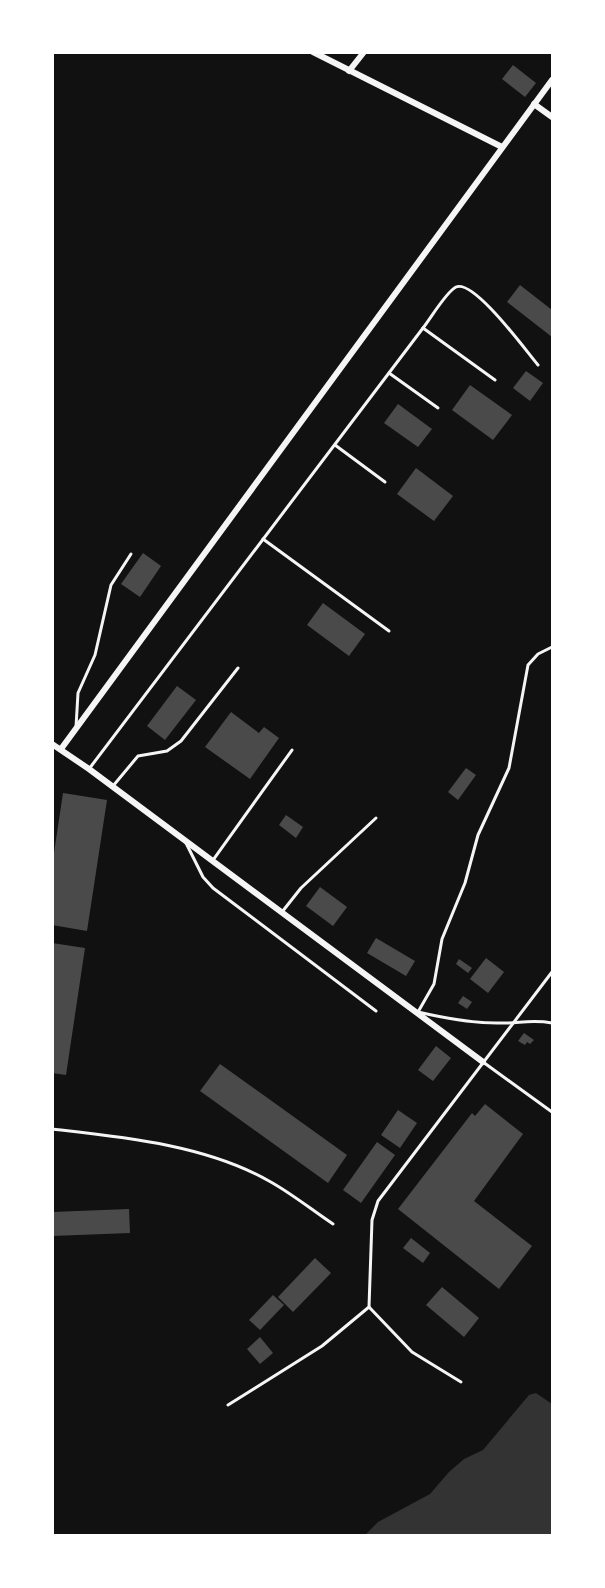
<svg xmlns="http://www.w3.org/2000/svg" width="605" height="1588" font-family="Overpass,sans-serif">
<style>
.water{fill:#333}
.building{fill:#4a4a4a}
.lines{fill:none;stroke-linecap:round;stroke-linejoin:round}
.service{stroke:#f5f5f5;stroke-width:3}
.minor{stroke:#f5f5f5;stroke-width:6}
</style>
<rect width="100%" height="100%" fill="#111"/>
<!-- water -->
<polygon class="water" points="536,1393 552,1404 552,1535 365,1535 378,1522 430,1494 449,1472 464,1459 483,1450 529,1395"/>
<!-- building -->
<g class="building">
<polygon points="513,65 536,83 525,97 502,79"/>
<polygon points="520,285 552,310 552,337 507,302"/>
<polygon points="526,371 543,383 530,401 513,388"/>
<polygon points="470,385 512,415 493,440 452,410"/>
<polygon points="398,404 432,429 418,447 384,423"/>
<polygon points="416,468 453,496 434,521 397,494"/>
<polygon points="143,553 161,566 140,597 121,584"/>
<polygon points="323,603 365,634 349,656 307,625"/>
<polygon points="177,686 196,700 165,740 147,726"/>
<polygon points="231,712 259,733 264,727 279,738 250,779 205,747"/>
<polygon points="466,768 476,775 458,800 448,792"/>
<polygon points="63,793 107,800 87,931 52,925 52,866"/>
<polygon points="286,815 303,827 296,838 279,825"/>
<polygon points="320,887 347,907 333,926 306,906"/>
<polygon points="376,938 415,961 406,976 367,953"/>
<polygon points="52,943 85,948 66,1075 52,1073"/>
<polygon points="486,958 504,972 488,993 470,979"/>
<polygon points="459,959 472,968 468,973 456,964"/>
<polygon points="463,996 472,1002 467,1009 458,1003"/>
<polygon points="524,1033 534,1040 530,1044 527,1042 525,1045 518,1041"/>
<polygon points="436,1046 451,1058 433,1081 418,1070"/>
<polygon points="220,1064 347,1155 328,1183 200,1091"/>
<polygon points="485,1104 523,1134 474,1201 532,1246 499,1289 398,1209 472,1113 475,1116"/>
<polygon points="398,1110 417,1123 400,1148 381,1135"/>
<polygon points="377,1142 395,1155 361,1203 343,1190"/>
<polygon points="129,1209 130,1233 52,1236 52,1212"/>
<polygon points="411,1238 430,1253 423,1263 403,1248"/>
<polygon points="315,1258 331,1273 293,1312 278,1297"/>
<polygon points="442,1287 479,1318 464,1337 426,1305"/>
<polygon points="273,1295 284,1305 260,1330 249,1320"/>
<polygon points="260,1337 273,1353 260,1364 247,1349"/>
</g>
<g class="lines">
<!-- service -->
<g class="service">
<path d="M423,328c8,-10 23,-36 33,-41 18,-8 70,64 82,78"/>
<polyline points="389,373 438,408"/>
<polyline points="335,445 385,482"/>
<polyline points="263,539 389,631"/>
<path d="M552,647l-14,7 -10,11 -19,103 -31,67 -13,48 -23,56 -8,45 -16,28c26,6 52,11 79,11 21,1 33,-4 55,0"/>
<polyline points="76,727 78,693 95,655 111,585 131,554"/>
<polyline points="89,769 423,328 495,380"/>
<polyline points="113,786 138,756 167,751 181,741 238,668"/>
<polyline points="186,843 203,877 213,888 376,1011"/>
<polyline points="213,860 292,750"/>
<polyline points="282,912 301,888 376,818"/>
<polyline points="483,1062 552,1112"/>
<path d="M52,1129c71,8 154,16 217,52 22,12 43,29 64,43"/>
<polyline points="369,1307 412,1352 461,1382"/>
<polyline points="228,1405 322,1346 369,1307 372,1220 378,1201 552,972"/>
</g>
<!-- minor -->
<g class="minor">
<polyline points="313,52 502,147"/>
<polyline points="349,71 364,52"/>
<polyline points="534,104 552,117"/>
<polyline points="52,744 89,769 483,1062"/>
<polyline points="61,749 552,80"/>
</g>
</g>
<!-- border -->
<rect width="605" height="1588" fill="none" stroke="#ffffff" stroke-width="108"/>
</svg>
